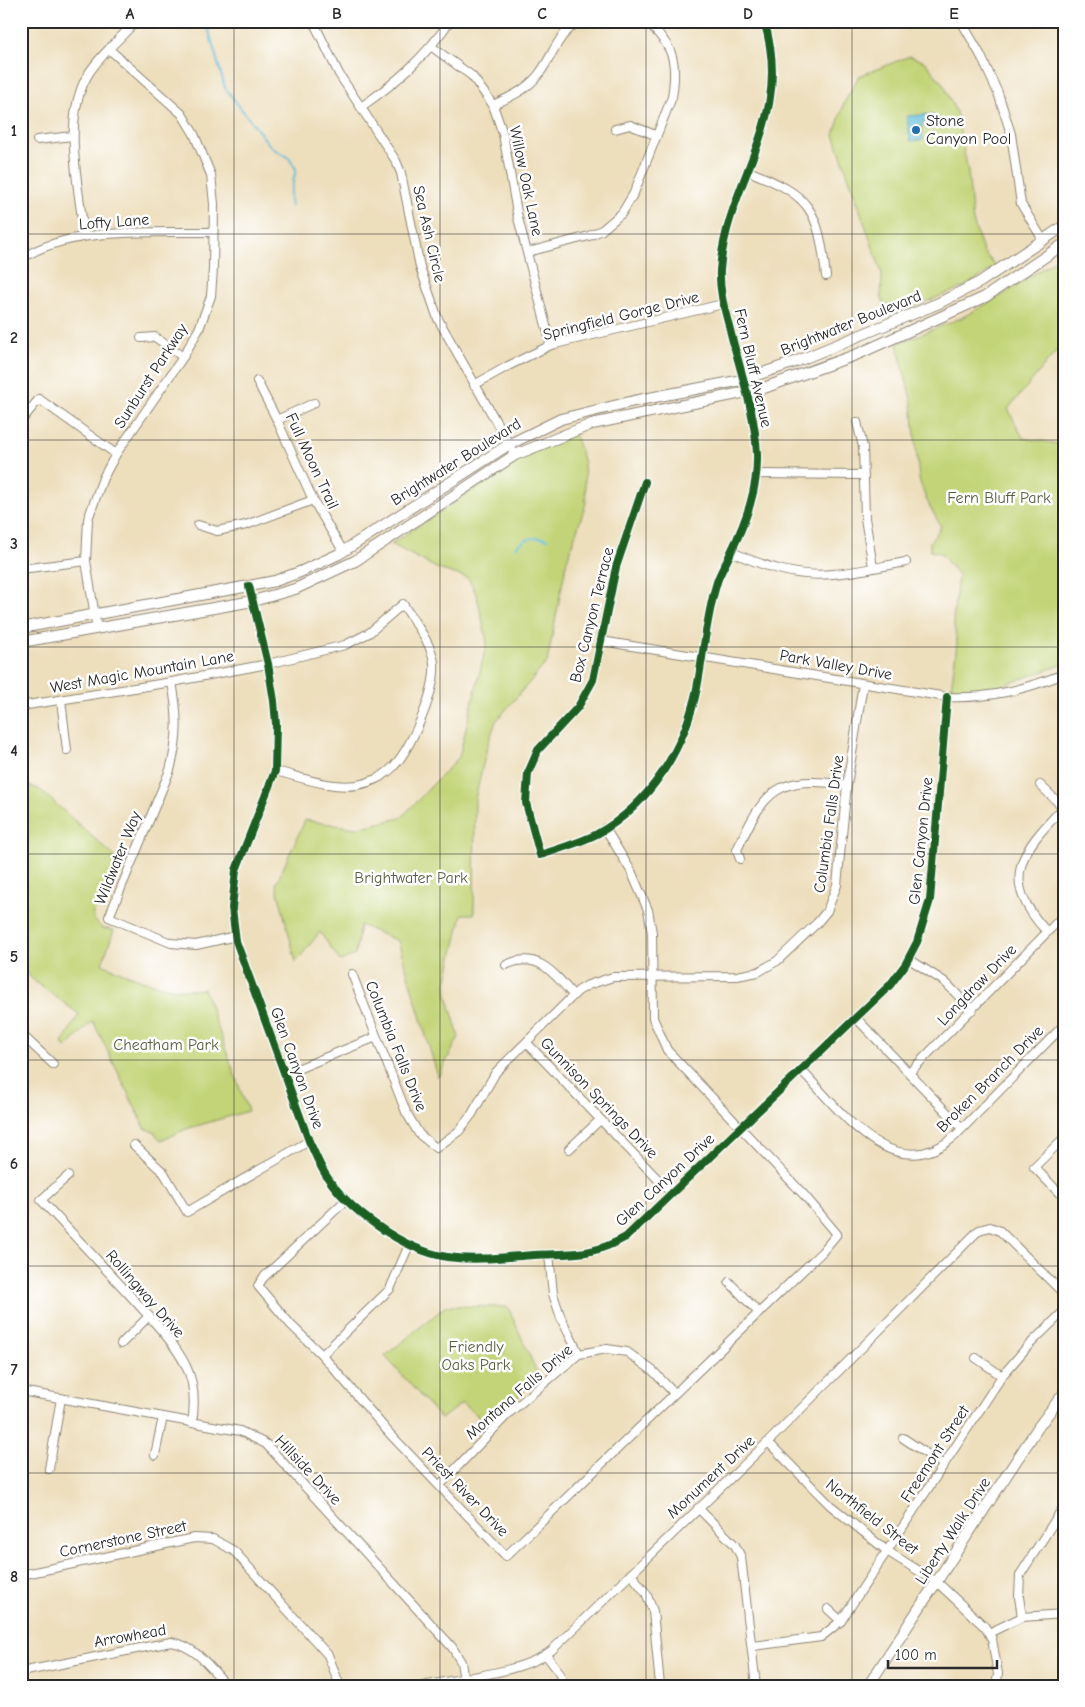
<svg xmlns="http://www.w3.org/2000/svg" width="1085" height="1707" font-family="'Comic Neue',sans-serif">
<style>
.green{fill:#c2d477;stroke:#768051}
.water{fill:#5bbcda;stroke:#437482}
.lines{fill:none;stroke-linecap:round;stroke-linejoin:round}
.stream{stroke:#5bbcda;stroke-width:2}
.minor-casing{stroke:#8c8474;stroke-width:10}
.tertiary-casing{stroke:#8c8474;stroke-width:12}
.minor{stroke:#fff;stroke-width:8}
.tertiary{stroke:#fff;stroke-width:10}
.cycleway-casing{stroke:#fff;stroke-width:11}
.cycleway{stroke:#1b5e20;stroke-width:8}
.grid{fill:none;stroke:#2b2b2b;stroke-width:1;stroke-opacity:0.55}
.poi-dot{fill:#1f6fb2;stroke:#fff;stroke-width:2}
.labels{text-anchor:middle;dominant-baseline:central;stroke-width:5;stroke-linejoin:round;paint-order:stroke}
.poi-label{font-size:16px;fill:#2b2b2b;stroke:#fff;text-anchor:start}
.street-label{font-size:16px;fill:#2b2b2b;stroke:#fff}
.park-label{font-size:16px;fill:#585e42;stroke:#fff}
.neatline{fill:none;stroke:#2b2b2b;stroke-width:2}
.grid-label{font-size:16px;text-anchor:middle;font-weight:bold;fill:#2b2b2b}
</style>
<rect width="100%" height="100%" fill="#fff"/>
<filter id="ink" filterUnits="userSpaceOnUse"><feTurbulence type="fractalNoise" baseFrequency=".02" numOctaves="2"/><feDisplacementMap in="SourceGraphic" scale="10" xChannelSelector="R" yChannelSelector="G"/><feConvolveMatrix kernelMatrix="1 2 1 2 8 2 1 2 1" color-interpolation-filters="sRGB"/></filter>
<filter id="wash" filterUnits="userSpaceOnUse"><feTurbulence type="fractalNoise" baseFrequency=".0096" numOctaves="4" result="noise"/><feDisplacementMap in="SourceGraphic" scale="20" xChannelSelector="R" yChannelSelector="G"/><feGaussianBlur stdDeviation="1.12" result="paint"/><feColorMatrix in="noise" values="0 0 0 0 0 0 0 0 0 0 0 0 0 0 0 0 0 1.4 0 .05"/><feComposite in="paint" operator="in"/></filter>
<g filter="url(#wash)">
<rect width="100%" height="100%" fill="#eddebc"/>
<!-- green -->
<g class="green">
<polygon points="910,56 925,62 943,84 956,112 968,171 973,221 983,251 996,267 966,286 888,317 881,296 882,274 834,135 844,103 859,76"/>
<polygon points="1064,254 1064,342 1008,409 1023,438 1058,444 1064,448 1064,664 990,690 951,689 957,643 953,620 958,575 940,553 930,551 930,542 941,527 926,499 919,479 912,403 897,344 961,318 1001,296"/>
<polygon points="575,434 584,463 586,503 567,560 547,662 496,721 487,747 475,799 474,914 462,914 446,983 447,995 459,1037 438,1077 398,941 360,925 355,955 340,961 320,932 296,962 276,884 305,820 356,828 401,818 459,757 487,642 477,596 468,578 438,569 391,544 525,456"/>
<path d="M21,784l18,5 84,75c-5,11 -8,24 -14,34 -8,11 -28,11 -7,30l12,2 -12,34c34,14 65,29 102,25l44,122 -62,18 -25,12 -6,-8 -10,-5 -52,-107 -27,27 -4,-5 17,-29 -44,-32 -14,-15z"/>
<polygon points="446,1306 508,1307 539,1377 489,1424 462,1403 441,1419 385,1356"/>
</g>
<!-- water -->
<polygon class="water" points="932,114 932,120 922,122 923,140 910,141 907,116"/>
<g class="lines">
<!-- stream -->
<g class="stream">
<polyline points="206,21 225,88 271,147 289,158 296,169 290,196 291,207"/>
<path d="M515,548c9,-10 20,-12 33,-9"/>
</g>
</g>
</g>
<g filter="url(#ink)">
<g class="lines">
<!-- minor casing -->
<g class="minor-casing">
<g id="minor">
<polyline points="313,21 339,74 396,161 401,173 420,267 438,319 515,455"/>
<polyline points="961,21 980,54 998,93 1011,134 1021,204 1043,240"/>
<polyline points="432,47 472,76 493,105 503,134 518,218 551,345"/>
<path d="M493,105c17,-8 34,-15 46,-31 16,-21 15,-35 40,-53"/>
<path d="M361,107c36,-25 64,-50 89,-86"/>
<polyline points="615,129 630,125 655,135"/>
<polyline points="37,140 73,136"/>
<path d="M748,171c64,25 70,38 78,105"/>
<path d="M84,235c-5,-49 -23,-118 5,-162 12,-19 32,-35 47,-52"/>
<path d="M528,252l61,-16 13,-6 20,-17 12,-20 38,-96c6,-37 1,-51 -26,-76"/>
<path d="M21,259c49,-33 134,-26 192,-27"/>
<polyline points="141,338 155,337 183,357"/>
<polyline points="257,381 277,420 313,500 343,551"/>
<polyline points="474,385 508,366 551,345 723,304"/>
<polyline points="277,420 314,403"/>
<polyline points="21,421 39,399 116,454"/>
<polyline points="857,422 863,447 865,518 873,567"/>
<polyline points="756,474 863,475"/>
<path d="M645,482l-29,85 -23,113 -15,27 -40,43 -10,23 -2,30 14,52c19,-6 39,-12 57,-21 54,-30 88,-87 100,-146 7,-36 9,-71 20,-106 3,-10 10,-20 14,-30 15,-31 27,-63 26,-98 -2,-43 -18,-87 -28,-128 -5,-18 -10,-37 -9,-56 7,-92 75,-150 44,-249"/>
<polyline points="198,525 217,531 246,525 313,500"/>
<path d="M732,552c31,14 66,26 101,22 25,-2 49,-8 73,-12"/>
<polyline points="21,569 86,561"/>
<path d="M249,586l19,78 6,37 2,23 -1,47 -39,99 -4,38 4,33 73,200c5,10 9,21 15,31 22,37 79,78 123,85 29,4 58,0 87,-2 39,-2 56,2 92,-18l264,-252 15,-20 12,-23 13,-42 17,-203"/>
<polyline points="97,629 86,561 88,519 103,478 116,454 183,357 199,329 211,296 213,269 214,204 211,175 194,134 182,114 110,50"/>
<path d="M601,641l346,56c42,2 79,-8 117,-23"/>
<path d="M172,682c6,33 7,55 -2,88l-61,147 62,26 25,2 40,-9"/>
<polyline points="61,700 67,750"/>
<path d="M21,706l151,-24 96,-18 77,-19 24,-12 34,-29c10,17 25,34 30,53 7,27 -21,90 -39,109 -9,10 -24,17 -37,19 -27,4 -56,-8 -82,-14"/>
<polyline points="1040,785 1063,807"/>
<path d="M740,859l-3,-9c28,-61 40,-75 110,-65"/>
<path d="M1047,932c-49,-53 -26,-81 17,-125"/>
<polyline points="909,959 945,982 972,1010"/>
<path d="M506,965c31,-15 48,8 67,30"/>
<polyline points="352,974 406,1112 419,1134 436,1148 459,1131 472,1114 496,1072 578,991 588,985 613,977 737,976 758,972 777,961 817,923 827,911 837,885 847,785 863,684"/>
<polyline points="857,1019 962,1128"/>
<polyline points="21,1034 53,1064"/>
<polyline points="527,1043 672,1194"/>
<path d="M802,1071c39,40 92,118 153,65l109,-111"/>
<polyline points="910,1072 1064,915"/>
<polyline points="285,1074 376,1037"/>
<polyline points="1064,1138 1034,1167 1064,1198"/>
<polyline points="134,1145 164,1173 187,1212 309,1141"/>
<polyline points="569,1149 600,1120"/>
<path d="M68,1176l-27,24c28,30 57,61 86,92 20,23 45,46 59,74 9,18 9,38 6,57"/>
<polyline points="346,1200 263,1278 258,1286 291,1325 322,1355 390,1434 506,1556 822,1252 837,1234 805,1196 667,1050 653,1018 652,933 648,910 631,871 605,828"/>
<polyline points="549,1254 553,1294 561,1318 579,1354"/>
<polyline points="729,1282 759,1313"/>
<polyline points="121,1344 149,1316"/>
<polyline points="322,1355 390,1289 409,1245"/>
<polyline points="976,1358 1002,1376"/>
<polyline points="21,1391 240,1431 266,1444 452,1647 461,1662 465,1686"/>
<polyline points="903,1438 944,1465"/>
<polyline points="768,1442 830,1505 887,1551 938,1583 985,1627 992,1639 998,1674 996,1686"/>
<polyline points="155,1455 163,1417"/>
<polyline points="49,1469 61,1398"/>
<polyline points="440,1485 509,1413 579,1354 607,1349 627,1352 653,1371 674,1393"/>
<polyline points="698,1508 735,1545 741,1557 756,1686"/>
<polyline points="631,1574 646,1593 653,1611 660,1686"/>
<polyline points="21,1575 194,1538 213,1539 234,1551 328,1655 340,1686"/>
<polyline points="828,1609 841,1621"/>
<polyline points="1022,1617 1019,1597 1020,1575 1064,1506"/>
<polyline points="989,1633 1022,1617 1064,1614"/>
<polyline points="753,1646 821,1637 841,1621 1002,1376 1027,1347 1064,1311"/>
<polyline points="546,1655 559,1672 564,1686"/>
<path d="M21,1672l150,-30c25,4 40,26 56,44"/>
<path d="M423,1686c36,-8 101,-13 129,-36l216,-208 211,-212 11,-3 10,4 64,63"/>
</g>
</g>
<!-- tertiary casing -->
<g class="tertiary-casing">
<g id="tertiary">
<polyline points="21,628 249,586 275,581 300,572 339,554 508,445 561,419 634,401 742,380 795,362 939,303 980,282 1064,226"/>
<polyline points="21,642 253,601 295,589 355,561 515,455 592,424 761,389 858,354 985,297 1064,244"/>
<polyline points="868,1686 1039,1426 1064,1393"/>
</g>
</g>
<!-- minor -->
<use href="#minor" class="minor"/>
<!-- tertiary -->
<use href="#tertiary" class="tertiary"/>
<!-- cycleway casing -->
<g class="cycleway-casing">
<g id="cycleway">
<path d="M645,482l-29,85 -23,113 -15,27 -40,43 -10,23 -2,30 14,52c19,-6 39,-12 57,-21 54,-30 88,-87 100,-146 7,-36 9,-71 20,-106 3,-10 10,-20 14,-30 15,-31 27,-63 26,-98 -2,-43 -18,-87 -28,-128 -5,-18 -10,-37 -9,-56 7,-92 75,-150 44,-249"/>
<path d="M249,586l19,78 6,37 2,23 -1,47 -39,99 -4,38 4,33 73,200c5,10 9,21 15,31 22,37 79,78 123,85 29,4 58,0 87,-2 39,-2 56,2 92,-18l264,-252 15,-20 12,-23 13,-42 17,-203"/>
</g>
</g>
<!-- cycleway -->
<use href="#cycleway" class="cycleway"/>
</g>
</g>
<!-- grid -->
<path class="grid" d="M234,21v1665M440,21v1665M646,21v1665M852,21v1665M21,234h1043M21,440h1043M21,647h1043M21,854h1043M21,1060h1043M21,1266h1043M21,1473h1043"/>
<!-- markers -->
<circle class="poi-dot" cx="916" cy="130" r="5"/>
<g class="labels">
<!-- poi labels -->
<g class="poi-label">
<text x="926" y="121">Stone<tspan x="926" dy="18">Canyon Pool</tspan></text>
</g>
<!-- street labels -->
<g class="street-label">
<text transform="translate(526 181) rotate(78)">Willow Oak Lane</text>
<text transform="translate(114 222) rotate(-4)">Lofty Lane</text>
<text transform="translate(429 234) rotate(77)">Sea Ash Circle</text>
<text transform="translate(621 316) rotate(-14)">Springfield Gorge Drive</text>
<text transform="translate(851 323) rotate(-22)">Brightwater Boulevard</text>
<text transform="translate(753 368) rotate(77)">Fern Bluff Avenue</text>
<text transform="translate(151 376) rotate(-57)">Sunburst Parkway</text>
<text transform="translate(312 461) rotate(65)">Full Moon Trail</text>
<text transform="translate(456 462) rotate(-32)">Brightwater Boulevard</text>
<text transform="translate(592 615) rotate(-76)">Box Canyon Terrace</text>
<text transform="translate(836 665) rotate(10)">Park Valley Drive</text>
<text transform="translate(142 672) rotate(-10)">West Magic Mountain Lane</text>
<text transform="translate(829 824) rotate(-82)">Columbia Falls Drive</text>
<text transform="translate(921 841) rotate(-84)">Glen Canyon Drive</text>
<text transform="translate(118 858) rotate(-68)">Wildwater Way</text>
<text transform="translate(977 985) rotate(-46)">Longdraw Drive</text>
<text transform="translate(396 1046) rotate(68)">Columbia Falls Drive</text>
<text transform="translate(297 1068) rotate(70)">Glen Canyon Drive</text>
<text transform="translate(990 1079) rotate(-45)">Broken Branch Drive</text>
<text transform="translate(599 1098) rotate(46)">Gunnison Springs Drive</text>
<text transform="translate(665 1180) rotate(-43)">Glen Canyon Drive</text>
<text transform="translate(145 1294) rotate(49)">Rollingway Drive</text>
<text transform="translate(519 1392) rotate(-41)">Montana Falls Drive</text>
<text transform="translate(935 1454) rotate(-57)">Freemont Street</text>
<text transform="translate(308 1470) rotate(47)">Hillside Drive</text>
<text transform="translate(711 1477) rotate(-43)">Monument Drive</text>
<text transform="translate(465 1492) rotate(46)">Priest River Drive</text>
<text transform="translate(872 1517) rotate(38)">Northfield Street</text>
<text transform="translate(953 1531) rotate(-57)">Liberty Walk Drive</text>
<text transform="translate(123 1539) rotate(-12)">Cornerstone Street</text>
<text transform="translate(130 1636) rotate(-10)">Arrowhead</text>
</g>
<!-- park labels -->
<g class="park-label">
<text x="999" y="498">Fern Bluff Park</text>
<text x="411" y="878">Brightwater Park</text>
<text x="166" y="1045">Cheatham Park</text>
<text x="476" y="1347">Friendly<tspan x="476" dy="18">Oaks Park</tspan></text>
</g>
</g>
<!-- margin -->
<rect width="1085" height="1707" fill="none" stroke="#fff" stroke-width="55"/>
<!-- scale -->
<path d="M888 1660v8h109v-8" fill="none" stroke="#2b2b2b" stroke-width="2.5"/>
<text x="895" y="1660" font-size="15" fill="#2b2b2b" stroke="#ffffff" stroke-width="4" paint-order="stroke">100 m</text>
<rect x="28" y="28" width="1030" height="1652" class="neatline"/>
<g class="grid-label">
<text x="130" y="19">A</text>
<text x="337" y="19">B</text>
<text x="542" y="19">C</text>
<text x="748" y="19">D</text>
<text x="954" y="19">E</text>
<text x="14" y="136">1</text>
<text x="14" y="343">2</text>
<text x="14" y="549">3</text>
<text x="14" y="756">4</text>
<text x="14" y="962">5</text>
<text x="14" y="1169">6</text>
<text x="14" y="1375">7</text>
<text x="14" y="1582">8</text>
</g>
</svg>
